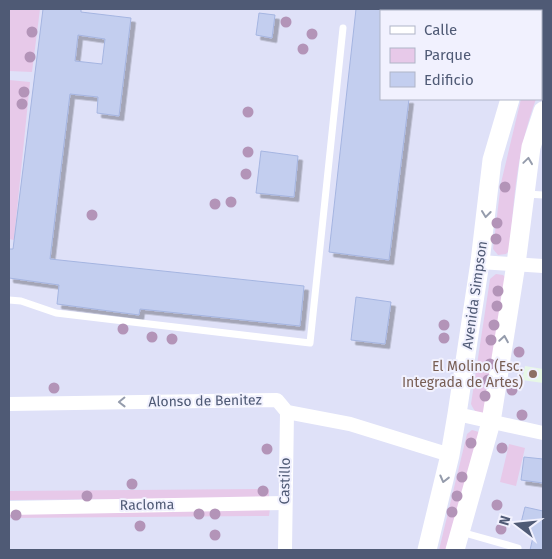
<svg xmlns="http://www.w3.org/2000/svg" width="552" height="559" font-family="'Fira Sans',sans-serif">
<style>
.residential{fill:#dfe1f8;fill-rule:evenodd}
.education{fill:#e7f8e6}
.green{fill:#e7c9e9}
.building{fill:#c3ceef;stroke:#a5b5e1;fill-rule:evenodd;filter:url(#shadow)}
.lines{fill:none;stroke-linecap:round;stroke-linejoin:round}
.lane{stroke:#fff;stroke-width:7}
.street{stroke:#fff;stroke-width:14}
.secondary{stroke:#fff;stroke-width:19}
.tree{fill:#b394b8}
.oneway{stroke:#959cac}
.education-dot{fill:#8d6e63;stroke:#f1f1fe;stroke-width:2}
.labels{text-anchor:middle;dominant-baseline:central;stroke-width:4;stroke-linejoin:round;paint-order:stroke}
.street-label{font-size:14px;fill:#4f5a75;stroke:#f1f1fe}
.education-label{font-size:14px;fill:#785e54;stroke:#f1f1fe;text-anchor:end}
</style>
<defs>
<filter id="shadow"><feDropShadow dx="4.5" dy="4.5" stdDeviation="0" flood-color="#0004"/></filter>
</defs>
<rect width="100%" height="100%" fill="#eaebfb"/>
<!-- residential -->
<path class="residential" d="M9,9h534v541h-534zM381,11h160v88h-160z"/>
<!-- education -->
<polygon class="education" points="525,366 543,369 543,383 522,380"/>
<!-- green -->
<g class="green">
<polygon points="9,9 40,9 32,72 9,71"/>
<polygon points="9,80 30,82 14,240 9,239"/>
<path d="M521,99h15c-19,52 -22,96 -26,151l-4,4 -8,1 -5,-6 8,-66z"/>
<path d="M496,274l7,1 5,5 -21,133c-9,1 -12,0 -16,-9l19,-125z"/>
<polygon points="472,430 479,432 448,550 439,550 467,434"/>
<polygon points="509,444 525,448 516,486 500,482"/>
<polygon points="269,489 269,498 9,500 9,491"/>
<polygon points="270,508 269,516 9,518 9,510"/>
</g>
<!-- building -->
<g class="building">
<path d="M43,9h38v3l50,6 -12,98 -22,-3 1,-16 -28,-3 -20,165 254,27 -4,40 -160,-17 -1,6 -82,-11 2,-19 -50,-7v-29h4zM78,35l27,4 -3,25 -27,-3z"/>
<polygon points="356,9 381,9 381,99 409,99 389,260 329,252"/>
<polygon points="259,13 275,15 272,38 256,35"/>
<polygon points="261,151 298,156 294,197 256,193"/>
<polygon points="356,297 391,302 385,344 351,340"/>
<polygon points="524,457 543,459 543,483 521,480"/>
<polygon points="525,507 543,511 543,550 530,550 533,537 529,536 530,530 520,527"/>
</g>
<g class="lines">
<!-- lane -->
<g class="lane">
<polyline points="527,194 543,195"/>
<polyline points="9,300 21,301 56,313 310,343 343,28"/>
<polyline points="461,532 518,548"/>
</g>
<!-- street -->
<g class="street">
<polyline points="480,262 543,266"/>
<polyline points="9,404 277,400 287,412 350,424 450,455"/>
<polyline points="457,414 543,433"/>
<polyline points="9,508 285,503"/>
<polyline points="285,550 287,412"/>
</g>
<!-- secondary -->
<g class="secondary">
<polyline points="541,34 543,29"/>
<polyline points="427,550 450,455 457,414 480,262 492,160 510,99"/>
<polyline points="455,550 491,422 516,264 531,147 543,111"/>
</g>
</g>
<!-- trees -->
<g class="tree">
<circle cx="286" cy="22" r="5.5"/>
<circle cx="32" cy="32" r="5.5"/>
<circle cx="312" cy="34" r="5.5"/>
<circle cx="303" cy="49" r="5.5"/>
<circle cx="30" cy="57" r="5.5"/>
<circle cx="24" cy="92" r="5.5"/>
<circle cx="22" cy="104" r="5.5"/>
<circle cx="248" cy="112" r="5.5"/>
<circle cx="248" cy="152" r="5.5"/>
<circle cx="246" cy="174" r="5.5"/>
<circle cx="505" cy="187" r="5.5"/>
<circle cx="231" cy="202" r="5.5"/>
<circle cx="215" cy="204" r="5.5"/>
<circle cx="92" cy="215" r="5.5"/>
<circle cx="497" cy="223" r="5.5"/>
<circle cx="496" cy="239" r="5.5"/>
<circle cx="498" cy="291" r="5.5"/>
<circle cx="497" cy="306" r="5.5"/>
<circle cx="444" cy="325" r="5.5"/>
<circle cx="494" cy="325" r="5.5"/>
<circle cx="123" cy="329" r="5.5"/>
<circle cx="152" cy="337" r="5.5"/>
<circle cx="444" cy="338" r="5.5"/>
<circle cx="172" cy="339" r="5.5"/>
<circle cx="491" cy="340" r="5.5"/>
<circle cx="519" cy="352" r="5.5"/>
<circle cx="490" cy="364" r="5.5"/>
<circle cx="488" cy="380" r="5.5"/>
<circle cx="54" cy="388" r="5.5"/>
<circle cx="512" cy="390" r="5.5"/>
<circle cx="485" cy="396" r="5.5"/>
<circle cx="522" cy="415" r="5.5"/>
<circle cx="471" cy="443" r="5.5"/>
<circle cx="502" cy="448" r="5.5"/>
<circle cx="267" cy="449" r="5.5"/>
<circle cx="462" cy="477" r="5.5"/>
<circle cx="132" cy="484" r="5.5"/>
<circle cx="263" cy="491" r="5.5"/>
<circle cx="87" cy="496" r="5.5"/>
<circle cx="457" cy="496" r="5.5"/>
<circle cx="497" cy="505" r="5.5"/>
<circle cx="452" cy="512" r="5.5"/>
<circle cx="199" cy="514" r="5.5"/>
<circle cx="215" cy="514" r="5.5"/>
<circle cx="16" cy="515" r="5.5"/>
<circle cx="140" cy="526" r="5.5"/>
<circle cx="501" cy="529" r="5.5"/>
<circle cx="215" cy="535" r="5.5"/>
</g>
<!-- one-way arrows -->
<defs><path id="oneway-chevron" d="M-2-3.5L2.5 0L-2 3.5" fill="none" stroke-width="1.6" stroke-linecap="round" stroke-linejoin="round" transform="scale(1.25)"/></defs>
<g class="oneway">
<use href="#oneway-chevron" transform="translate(528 161) rotate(-82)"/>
<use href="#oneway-chevron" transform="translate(486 214) rotate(97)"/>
<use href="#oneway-chevron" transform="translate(504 339) rotate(-81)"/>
<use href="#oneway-chevron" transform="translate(122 402) rotate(179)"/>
<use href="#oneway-chevron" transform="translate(444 479) rotate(104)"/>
</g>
<!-- markers -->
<circle class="education-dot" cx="533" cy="374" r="5"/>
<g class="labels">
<!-- street labels -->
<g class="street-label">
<text transform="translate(475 295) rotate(-82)">Avenida Simpson</text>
<text transform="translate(205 401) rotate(-1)">Alonso de Benitez</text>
<text transform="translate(285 481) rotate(-89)">Castillo</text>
<text transform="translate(147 505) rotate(-1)">Racloma</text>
</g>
<!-- education labels -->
<g class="education-label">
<text x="523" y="366">El Molino (Esc.<tspan x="523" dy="16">Integrada de Artes)</tspan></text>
</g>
</g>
<!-- border -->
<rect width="552" height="559" fill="none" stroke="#4f5a75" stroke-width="20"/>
<!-- legend -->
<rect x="380" y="10" width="162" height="90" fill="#f1f1fe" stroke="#b0b5c7"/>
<rect x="390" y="26" width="25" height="8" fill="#ffffff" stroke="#b0b5c7"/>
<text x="424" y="35" font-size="15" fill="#4f5a75">Calle</text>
<rect x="390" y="48" width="25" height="15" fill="#e7c9e9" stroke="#b0b5c7"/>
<text x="424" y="60" font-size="15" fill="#4f5a75">Parque</text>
<rect x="390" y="72" width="25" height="15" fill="#c3ceef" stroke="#b0b5c7"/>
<text x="424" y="85" font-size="15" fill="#4f5a75">Edificio</text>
<!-- north arrow -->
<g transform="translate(517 524) rotate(286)" stroke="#f1f1fe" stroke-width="4" paint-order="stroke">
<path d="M0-4L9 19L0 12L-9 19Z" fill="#4f5a75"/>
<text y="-8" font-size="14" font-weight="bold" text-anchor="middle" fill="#4f5a75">N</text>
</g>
</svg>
